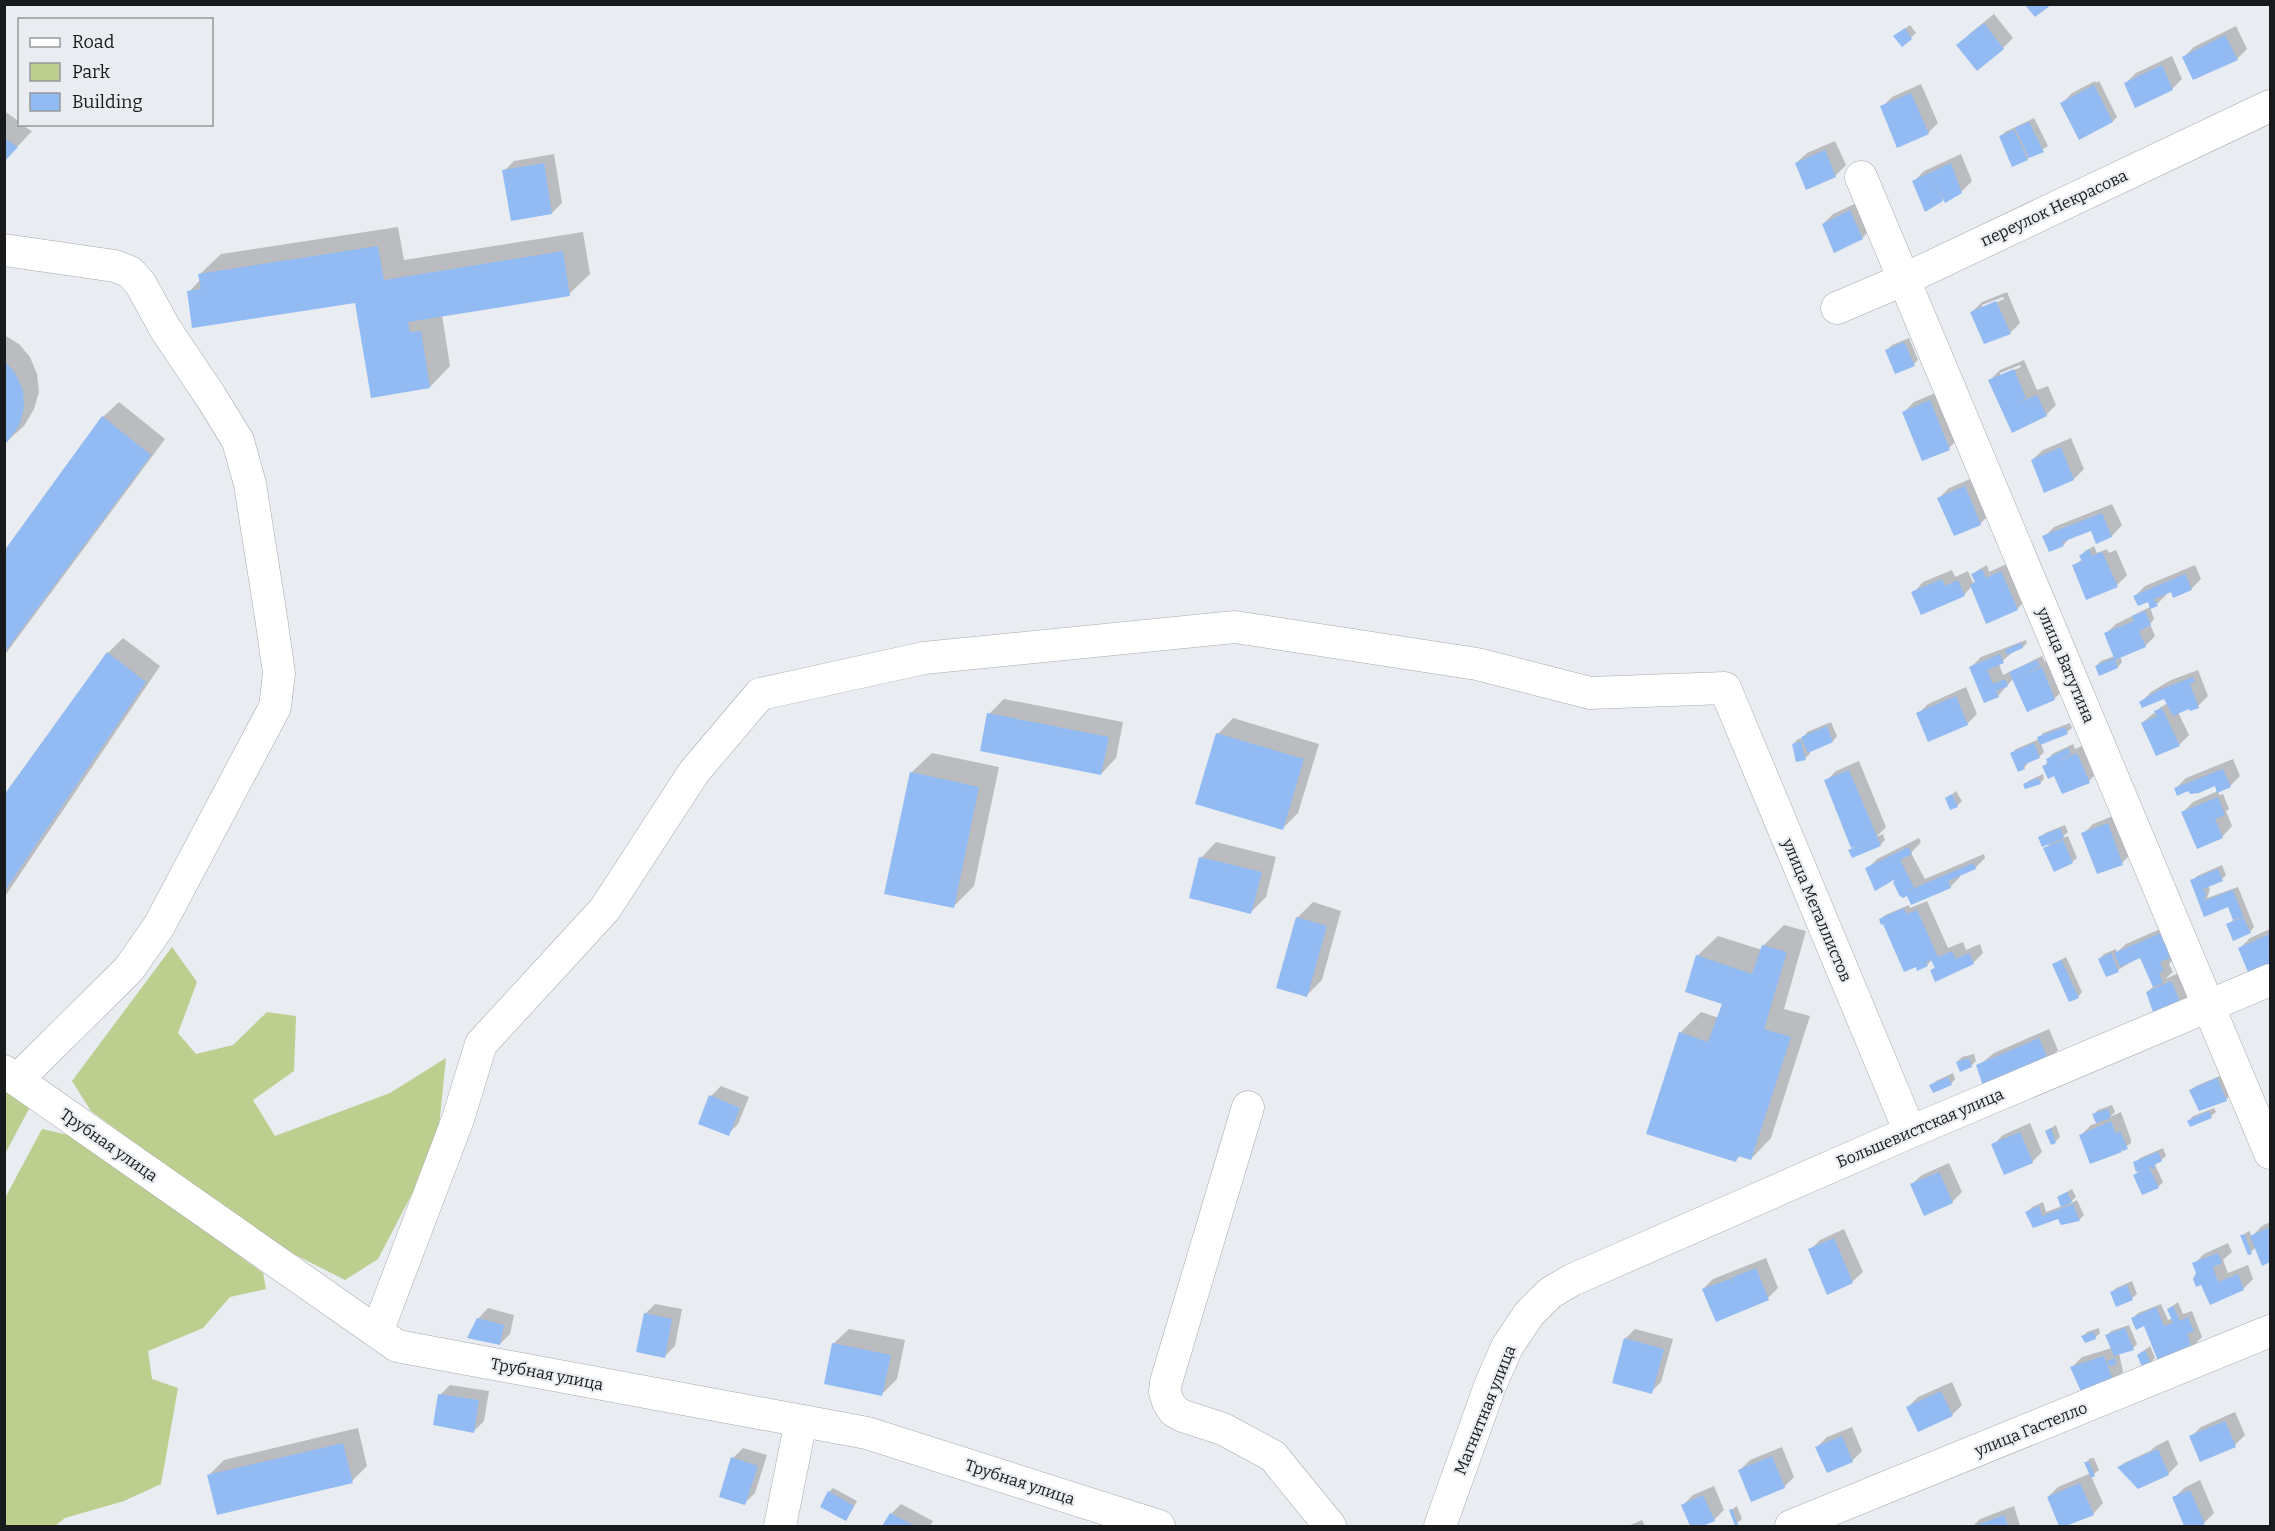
<svg xmlns="http://www.w3.org/2000/svg" width="2275" height="1531" font-family="Bitter,serif">
<style>
.green{fill:#bdcf8f}
.shadow{fill:#0003;fill-rule:evenodd}
.building{fill:#92bbf4}
.lines{fill:none;stroke-linecap:round;stroke-linejoin:round}
.minor-casing{stroke:#a6a9ad;stroke-width:33}
.minor{stroke:#fff;stroke-width:32}
.labels{text-anchor:middle;dominant-baseline:central;stroke-width:4.5;stroke-linejoin:round;paint-order:stroke}
.street-label{font-size:16px;fill:#191a1b;stroke:#e9ecf0}
</style>
<rect width="100%" height="100%" fill="#e9ecf0"/>
<!-- green -->
<g class="green">
<polygon points="172,947 197,982 178,1033 196,1054 233,1045 267,1012 296,1016 294,1071 253,1100 275,1136 390,1093 446,1058 437,1146 378,1259 345,1280 274,1244 91,1111 72,1081"/>
<polygon points="5,1087 31,1105 5,1154"/>
<polygon points="42,1129 73,1136 263,1273 266,1289 230,1297 203,1328 148,1351 152,1379 178,1388 161,1484 124,1501 65,1518 55,1526 5,1526 5,1198"/>
</g>
<!-- shadow -->
<g class="shadow">
<polygon points="1994,14 2013,38 2003,48 1968,35"/>
<polygon points="1910,25 1916,33 1902,45 1900,32"/>
<polygon points="2236,26 2247,49 2237,59 2184,57 2194,47"/>
<polygon points="2172,56 2182,79 2172,89 2126,83 2136,73"/>
<polygon points="2095,81 2096,83 2099,81 2117,117 2113,121 2101,126 2062,103 2072,93"/>
<polygon points="1921,84 1938,123 1928,133 1882,107 1892,97"/>
<polygon points="4,111 20,122 20,124 32,131 4,161"/>
<polygon points="2034,118 2048,146 2027,159 2001,137 2005,132"/>
<polygon points="1835,141 1846,165 1835,176 1807,188 1796,163 1807,153"/>
<polygon points="554,154 562,203 552,213 504,171 514,161"/>
<polygon points="1961,154 1972,181 1962,191 1946,201 1944,197 1942,200 1913,182 1924,171"/>
<polygon points="1861,201 1872,228 1862,238 1823,224 1833,214"/>
<polygon points="398,227 404,260 583,232 590,274 569,294 442,315 450,366 430,387 356,302 189,292 201,279 200,274 221,254"/>
<path d="M2007,292l13,31 -10,10 -38,-21 10,-10zM2003,297l1,2 -22,10v-4z"/>
<polygon points="4,335 19,344 30,357 37,374 39,392 34,409 24,426 4,444"/>
<polygon points="1909,338 1918,360 1914,364 1887,350 1892,345"/>
<path d="M2024,360l13,30 11,-4 8,19 -10,10 -33,16 -23,-51 10,-10zM2020,365l1,2 -21,9v-3z"/>
<polygon points="1940,391 1959,438 1949,448 1904,412 1914,402"/>
<polygon points="119,402 165,439 4,656 4,554 103,417"/>
<polygon points="2071,438 2084,469 2074,479 2032,460 2043,450"/>
<polygon points="1975,477 1991,513 1980,524 1955,534 1939,498 1949,488"/>
<polygon points="2112,504 2122,525 2112,536 2097,542 2092,529 2070,538 2063,545 2044,537 2054,527"/>
<polygon points="2094,546 2097,553 2107,549 2109,553 2116,550 2127,575 2117,585 2074,565 2083,559 2081,556 2085,551"/>
<polygon points="2011,562 2027,599 2017,609 1972,586 1964,595 1913,593 1923,582 1952,570 1955,577 1968,571 1973,583 1976,580 1973,575 1978,570 1987,565 1989,572"/>
<polygon points="2195,565 2201,579 2191,589 2166,593 2167,594 2157,604 2149,600 2135,596 2145,586"/>
<polygon points="2150,607 2154,619 2150,624 2155,636 2145,646 2120,656 2122,662 2118,667 2096,666 2101,661 2115,656 2105,634 2116,624"/>
<polygon points="123,638 160,666 4,898 4,798 108,653"/>
<polygon points="2026,640 2027,643 2023,647 2014,651 1999,664 2003,675 2042,656 2045,662 2052,658 2064,689 2054,699 2014,678 1998,696 1971,667 1981,657"/>
<polygon points="2198,670 2208,696 2198,706 2190,707 2178,712 2189,735 2179,745 2142,723 2161,707 2168,703 2165,697 2141,702 2151,692 2171,680"/>
<polygon points="1966,687 1977,714 1967,724 1918,714 1928,704"/>
<polygon points="1004,699 1123,722 1116,758 1101,774 989,714"/>
<polygon points="1233,718 1319,744 1298,813 1282,829 1218,734"/>
<polygon points="1831,722 1837,736 1833,741 1809,751 1810,754 1805,758 1793,744 1798,739 1803,738 1807,732"/>
<polygon points="2070,723 2072,728 2067,732 2041,744 2044,752 2040,756 2028,761 2028,763 2024,768 2011,754 2016,749 2039,739 2043,733"/>
<polygon points="2073,744 2075,749 2087,744 2099,771 2089,781 2055,774 2044,767 2052,754"/>
<polygon points="932,753 999,767 974,886 953,907 911,773"/>
<polygon points="2233,759 2240,776 2230,786 2216,784 2189,789 2176,788 2186,778"/>
<polygon points="1859,761 1886,827 1876,837 1883,834 1885,840 1880,845 1850,851 1857,844 1826,781 1836,771"/>
<polygon points="2043,774 2044,779 2040,783 2025,784 2030,780"/>
<polygon points="1956,791 1962,801 1957,806 1947,799"/>
<polygon points="2218,791 2219,795 2223,794 2229,809 2226,811 2232,826 2222,837 2183,812 2193,802"/>
<polygon points="2118,814 2132,853 2122,863 2083,834 2093,824"/>
<polygon points="2065,825 2068,832 2060,839 2068,836 2077,858 2072,862 2045,849 2052,841 2040,838 2045,833"/>
<polygon points="1919,838 1921,842 1911,853 1925,879 1984,854 1985,858 1975,868 1959,874 1960,877 1950,887 1908,894 1901,894 1893,879 1867,869 1877,859"/>
<polygon points="1216,842 1276,857 1266,897 1251,912 1201,858"/>
<polygon points="2222,865 2226,875 2222,879 2207,885 2210,889 2207,898 2238,887 2254,927 2250,932 2228,925 2234,919 2229,906 2205,915 2192,881 2197,876"/>
<polygon points="1927,901 1948,948 1963,942 1966,950 1980,944 1983,953 1973,963 1932,970 1936,966 1932,960 1927,965 1880,920 1885,915 1909,905 1910,908"/>
<polygon points="1313,902 1341,911 1322,980 1307,995 1278,987 1298,917"/>
<polygon points="2176,922 2173,960 2169,964 2173,972 2165,979 2181,972 2191,995 2181,1005 2147,992 2154,986 2141,956 2118,970 2099,959 2104,954 2116,949 2117,952 2126,944"/>
<polygon points="1784,925 1806,931 1784,1009 1810,1016 1771,1138 1751,1159 1740,1156 1735,1161 1680,1033 1701,1012 1719,1018 1724,1003 1697,956 1718,936 1762,950 1763,946"/>
<polygon points="2270,929 2270,967 2240,948 2250,938"/>
<polygon points="2066,957 2082,992 2078,997 2054,964"/>
<polygon points="2049,1029 2058,1050 2048,1060 1978,1066 1994,1053"/>
<polygon points="1974,1054 1976,1061 1971,1066 1957,1062 1962,1057"/>
<polygon points="1953,1073 1955,1079 1951,1084 1931,1085 1936,1081"/>
<polygon points="2222,1075 2230,1095 2226,1100 2191,1090 2196,1086"/>
<polygon points="721,1086 749,1097 738,1124 728,1134 711,1096"/>
<polygon points="2112,1105 2115,1112 2110,1117 2121,1112 2131,1140 2131,1143 2121,1150 2081,1135 2091,1125 2097,1123 2094,1114 2098,1110"/>
<polygon points="2214,1108 2216,1112 2211,1116 2191,1125 2189,1121 2193,1116"/>
<polygon points="2030,1123 2042,1152 2032,1162 1993,1145 2003,1135"/>
<polygon points="2056,1125 2060,1137 2055,1142 2046,1131"/>
<polygon points="2163,1148 2166,1156 2155,1165 2163,1182 2158,1187 2135,1176 2138,1172 2135,1163 2140,1158"/>
<polygon points="1949,1163 1962,1192 1952,1202 1911,1185 1922,1175"/>
<polygon points="2072,1189 2076,1197 2069,1204 2077,1200 2084,1215 2079,1220 2059,1217 2034,1227 2027,1212 2032,1207 2043,1202 2046,1212 2062,1206 2058,1197"/>
<polygon points="2270,1222 2270,1260 2263,1264 2256,1247 2251,1252 2241,1236 2249,1231 2252,1236 2262,1226"/>
<polygon points="1844,1229 1863,1272 1852,1282 1810,1250 1820,1240"/>
<polygon points="2228,1243 2232,1252 2223,1260 2228,1273 2248,1265 2253,1279 2243,1289 2202,1283 2194,1264 2204,1254"/>
<polygon points="1766,1258 1778,1288 1768,1298 1703,1289 1713,1279"/>
<polygon points="2132,1281 2137,1294 2132,1298 2112,1292 2116,1288"/>
<polygon points="2178,1302 2183,1314 2192,1311 2202,1337 2192,1347 2133,1318 2138,1313 2161,1304 2168,1320 2173,1318 2169,1309"/>
<polygon points="655,1304 682,1309 675,1346 665,1356 645,1314"/>
<polygon points="488,1308 514,1315 510,1334 500,1344 478,1319"/>
<polygon points="2129,1325 2137,1344 2133,1348 2119,1353 2123,1372 2113,1382 2072,1367 2082,1357 2112,1348 2107,1335 2111,1331"/>
<polygon points="2099,1328 2100,1333 2095,1338 2083,1336 2087,1332"/>
<polygon points="849,1329 905,1340 897,1379 882,1394 833,1344"/>
<polygon points="1635,1329 1673,1339 1661,1382 1651,1392 1625,1339"/>
<polygon points="2150,1346 2155,1358 2150,1363 2138,1355"/>
<polygon points="1952,1382 1962,1405 1952,1415 1908,1407 1918,1397"/>
<polygon points="450,1385 489,1391 484,1421 474,1431 440,1395"/>
<polygon points="2235,1412 2245,1435 2235,1445 2191,1437 2201,1427"/>
<polygon points="1852,1427 1862,1451 1852,1461 1817,1447 1827,1437"/>
<polygon points="358,1428 367,1466 352,1481 209,1475 224,1460"/>
<polygon points="2168,1440 2178,1464 2168,1474 2120,1467 2124,1463 2150,1451 2156,1446"/>
<polygon points="1782,1447 1794,1477 1784,1487 1740,1470 1750,1460"/>
<polygon points="743,1448 767,1455 755,1493 745,1503 733,1458"/>
<polygon points="2091,1458 2094,1458 2099,1470 2091,1476 2103,1503 2093,1514 2061,1526 2048,1497 2058,1487 2091,1473 2086,1462"/>
<polygon points="2200,1480 2214,1513 2204,1523 2196,1526 2186,1526 2174,1498 2184,1488"/>
<polygon points="1714,1486 1724,1510 1714,1520 1698,1526 1692,1526 1683,1505 1693,1495"/>
<polygon points="833,1488 857,1501 846,1520 829,1492"/>
<polygon points="901,1504 933,1521 930,1526 884,1526 891,1514"/>
<polygon points="1737,1506 1742,1519 1736,1524 1730,1511"/>
<polygon points="2014,1506 2020,1526 1973,1526 1980,1519"/>
<polygon points="1642,1520 1645,1526 1628,1526"/>
</g>
<!-- building -->
<g class="building">
<polygon points="2025,5 2051,5 2035,17"/>
<polygon points="1984,23 2004,49 1977,71 1956,45"/>
<polygon points="1905,28 1912,39 1902,47 1893,36"/>
<polygon points="2225,35 2238,60 2193,80 2182,57"/>
<polygon points="2162,65 2173,90 2135,108 2124,83"/>
<polygon points="2094,85 2113,122 2079,140 2060,103"/>
<polygon points="1911,93 1929,134 1897,148 1880,106"/>
<polygon points="2029,122 2044,152 2029,158 2015,128"/>
<polygon points="2014,130 2028,160 2012,167 1999,136"/>
<polygon points="4,138 18,147 4,162"/>
<polygon points="1825,150 1836,177 1806,190 1795,163"/>
<polygon points="544,163 552,214 511,221 502,170"/>
<polygon points="1951,163 1962,193 1945,203 1934,182 1943,201 1925,212 1912,181"/>
<polygon points="1850,210 1863,239 1834,253 1822,224"/>
<polygon points="378,246 384,280 563,251 570,296 408,322 410,332 421,331 430,388 371,398 355,303 192,328 187,291 201,289 198,274"/>
<polygon points="1996,301 2011,334 1984,344 1970,312"/>
<polygon points="1904,342 1915,366 1895,374 1885,350"/>
<polygon points="4,360 15,373 23,390 24,408 19,426 4,446"/>
<polygon points="2014,369 2026,398 2017,403 2037,395 2047,416 2012,433 1988,380"/>
<polygon points="1930,400 1950,450 1922,461 1902,412"/>
<polygon points="102,416 151,455 4,653 4,551"/>
<polygon points="2061,447 2074,480 2044,493 2031,460"/>
<polygon points="1965,486 1981,525 1954,536 1937,498"/>
<polygon points="2102,513 2112,537 2096,544 2091,531 2062,542 2064,546 2049,552 2042,536"/>
<polygon points="2089,549 2092,556 2102,552 2118,587 2086,600 2072,565 2082,561 2079,556"/>
<polygon points="1982,569 1986,578 2001,571 2018,610 1986,624 1970,585 1975,582 1971,574"/>
<polygon points="2185,574 2192,590 2173,598 2171,592 2154,599 2158,606 2150,609 2148,602 2138,606 2133,596"/>
<polygon points="1942,579 1945,586 1958,580 1965,596 1921,615 1911,592"/>
<polygon points="2145,611 2151,625 2139,631 2146,647 2115,660 2118,668 2099,676 2095,666 2114,658 2104,633 2134,621 2132,616"/>
<polygon points="2021,643 2023,648 2007,655 2005,650"/>
<polygon points="107,652 146,682 4,892 4,795"/>
<polygon points="2000,654 2004,663 1987,670 1993,684 2005,679 2008,686 1996,691 1999,697 1984,703 1969,667"/>
<polygon points="2037,660 2040,666 2023,675 2042,667 2055,700 2027,712 2009,672"/>
<polygon points="2193,677 2195,681 2190,684 2199,708 2190,711 2189,709 2173,716 2164,699 2142,708 2139,702 2159,690"/>
<polygon points="1956,696 1968,725 1928,742 1916,713"/>
<polygon points="2162,708 2180,746 2156,756 2141,723 2157,716 2154,711"/>
<polygon points="987,713 1109,737 1101,775 980,751"/>
<polygon points="1827,726 1833,742 1808,753 1801,737"/>
<polygon points="2065,727 2068,734 2040,745 2037,737"/>
<polygon points="1216,733 1304,759 1283,830 1195,804"/>
<polygon points="1801,741 1806,760 1796,762 1792,744"/>
<polygon points="2034,743 2040,758 2023,765 2025,769 2018,772 2010,753"/>
<polygon points="2068,748 2071,754 2056,762 2077,753 2090,783 2062,794 2054,776 2048,779 2042,766 2048,764 2046,759"/>
<polygon points="2223,769 2231,787 2217,793 2215,786 2199,793 2190,794 2188,791 2177,796 2174,788"/>
<polygon points="1849,770 1881,846 1852,858 1848,850 1868,842 1851,848 1824,780"/>
<polygon points="910,772 979,787 954,908 884,894"/>
<polygon points="2038,778 2041,784 2025,789 2023,784"/>
<polygon points="1952,794 1958,807 1950,810 1945,798"/>
<polygon points="2218,797 2225,815 2215,819 2223,838 2197,849 2181,812"/>
<polygon points="2108,823 2123,865 2097,874 2081,833"/>
<polygon points="2060,828 2064,838 2042,847 2038,837"/>
<polygon points="2063,840 2073,863 2054,872 2043,848"/>
<polygon points="1908,847 1912,854 1900,860 1914,887 1905,892 1973,863 1976,869 1948,881 1951,888 1911,905 1907,896 1903,898 1899,895 1893,882 1897,878 1875,891 1865,868"/>
<polygon points="1199,857 1262,872 1251,914 1189,898"/>
<polygon points="2218,869 2223,881 2203,889 2206,894 2204,901 2233,890 2243,916 2233,920 2228,907 2204,917 2190,880"/>
<polygon points="1904,908 1906,914 1917,910 1938,957 1952,951 1956,959 1969,953 1974,964 1935,982 1930,970 1935,968 1931,960 1926,962 1928,966 1917,971 1916,967 1904,972 1883,924 1881,925 1879,919"/>
<polygon points="1296,917 1327,926 1307,997 1276,988"/>
<polygon points="2243,917 2251,933 2233,941 2226,924"/>
<polygon points="2166,931 2174,950 2168,953 2170,958 2160,962 2164,971 2159,973 2163,983 2153,987 2140,958 2120,967 2114,953"/>
<polygon points="2270,934 2270,969 2250,977 2238,948"/>
<polygon points="1762,945 1787,952 1764,1029 1791,1037 1751,1160 1738,1156 1736,1162 1646,1134 1679,1032 1708,1042 1722,1004 1685,992 1696,955 1752,974"/>
<polygon points="2111,953 2119,972 2106,977 2098,959"/>
<polygon points="2061,960 2079,998 2069,1002 2052,964"/>
<polygon points="2171,981 2182,1006 2155,1018 2146,992"/>
<polygon points="2039,1038 2049,1061 1984,1089 1976,1065"/>
<polygon points="1969,1058 1972,1067 1960,1072 1956,1062"/>
<polygon points="1948,1077 1952,1085 1933,1093 1929,1085"/>
<polygon points="2217,1078 2227,1101 2199,1111 2189,1090"/>
<polygon points="709,1095 740,1108 729,1136 698,1124"/>
<polygon points="2108,1109 2111,1118 2096,1123 2092,1114"/>
<polygon points="2209,1111 2212,1118 2190,1127 2187,1121"/>
<polygon points="2111,1121 2116,1134 2120,1131 2128,1149 2123,1151 2120,1145 2122,1152 2090,1164 2079,1135"/>
<polygon points="2051,1128 2056,1143 2051,1145 2045,1131"/>
<polygon points="2020,1132 2033,1163 2004,1175 1991,1144"/>
<polygon points="2158,1152 2162,1161 2154,1165 2155,1167 2153,1170 2151,1166 2149,1167 2159,1188 2142,1195 2133,1175 2145,1169 2136,1172 2133,1162"/>
<polygon points="1939,1172 1953,1203 1924,1216 1910,1184"/>
<polygon points="2067,1192 2072,1202 2061,1207 2057,1197"/>
<polygon points="2073,1204 2080,1221 2061,1225 2058,1219 2033,1228 2025,1212 2039,1206 2042,1216"/>
<polygon points="2270,1227 2270,1262 2262,1266 2250,1236"/>
<polygon points="2240,1235 2245,1235 2252,1254 2248,1255"/>
<polygon points="1834,1238 1853,1283 1827,1295 1808,1249"/>
<polygon points="2218,1253 2222,1263 2213,1267 2218,1282 2238,1274 2244,1290 2210,1305 2201,1285 2196,1287 2193,1279 2196,1273 2192,1263"/>
<polygon points="1756,1268 1769,1300 1716,1322 1702,1289 1730,1279 1733,1285 1731,1278"/>
<polygon points="2127,1285 2133,1300 2116,1307 2110,1292"/>
<polygon points="2173,1306 2180,1321 2188,1317 2194,1332 2187,1333 2192,1348 2158,1361 2144,1326 2136,1330 2131,1318 2156,1307 2164,1326 2173,1323 2167,1309"/>
<polygon points="644,1313 672,1319 665,1358 636,1352"/>
<polygon points="477,1318 504,1325 500,1345 467,1338"/>
<polygon points="2125,1328 2134,1350 2114,1356 2105,1335"/>
<polygon points="2094,1332 2096,1339 2085,1343 2081,1336"/>
<polygon points="1624,1338 1664,1349 1652,1394 1612,1383"/>
<polygon points="832,1343 891,1355 882,1396 824,1384"/>
<polygon points="2145,1350 2151,1364 2143,1369 2137,1355"/>
<polygon points="2104,1356 2114,1383 2083,1396 2070,1367"/>
<polygon points="2115,1358 2117,1364 2110,1366 2107,1361"/>
<polygon points="1941,1391 1953,1416 1918,1432 1906,1407"/>
<polygon points="438,1394 479,1400 474,1433 433,1425"/>
<polygon points="2225,1421 2236,1447 2200,1462 2189,1436"/>
<polygon points="1842,1436 1853,1462 1827,1473 1815,1447"/>
<polygon points="343,1443 353,1483 217,1515 207,1475"/>
<polygon points="2158,1449 2169,1475 2138,1489 2117,1467"/>
<polygon points="1772,1456 1785,1488 1751,1502 1738,1470"/>
<polygon points="731,1457 758,1466 745,1505 719,1497"/>
<polygon points="2084,1462 2089,1462 2095,1476 2091,1478"/>
<polygon points="2080,1483 2094,1515 2066,1526 2059,1526 2047,1497"/>
<polygon points="2190,1490 2205,1524 2199,1526 2184,1526 2172,1497"/>
<polygon points="828,1491 854,1506 846,1521 820,1507"/>
<polygon points="1703,1495 1715,1521 1702,1526 1690,1526 1681,1505"/>
<polygon points="1732,1509 1738,1525 1735,1526 1729,1510"/>
<polygon points="890,1513 915,1526 882,1526"/>
<polygon points="2004,1515 2008,1526 1974,1526"/>
</g>
<g class="lines">
<!-- minor casing -->
<g class="minor-casing">
<g id="minor">
<polyline points="1861,177 2270,1153"/>
<polyline points="4,250 115,266 130,272 140,283 166,330 211,397 238,441 250,484 271,617 279,673 275,707 159,926 129,969 17,1080"/>
<polyline points="1837,308 1905,279 2270,106"/>
<polyline points="4,1071 397,1346 867,1433 1159,1526"/>
<polyline points="1248,1107 1166,1382 1165,1392 1168,1402 1174,1411 1183,1416 1223,1429 1273,1456 1330,1526"/>
<polyline points="377,1332 458,1119 481,1044 605,909 694,772 760,694 924,658 1235,627 1477,664 1590,693 1725,688 1910,1132"/>
<polyline points="780,1526 801,1421"/>
<polyline points="1440,1526 1490,1386 1507,1347 1529,1314 1550,1293 1572,1280 1910,1132 2270,980"/>
<polyline points="1791,1526 2270,1331"/>
</g>
</g>
<!-- minor -->
<use href="#minor" class="minor"/>
</g>
<g class="labels">
<!-- street labels -->
<g class="street-label">
<text transform="translate(2054 208) rotate(-25)">переулок Некрасова</text>
<text transform="translate(2066 665) rotate(67)">улица Ватутина</text>
<text transform="translate(1817 910) rotate(67)">улица Металлистов</text>
<text transform="translate(1920 1128) rotate(-23)">Большевистская улица</text>
<text transform="translate(109 1145) rotate(35)">Трубная улица</text>
<text transform="translate(547 1374) rotate(11)">Трубная улица</text>
<text transform="translate(1485 1410) rotate(-68)">Магнитная улица</text>
<text transform="translate(2031 1429) rotate(-22)">улица Гастелло</text>
<text transform="translate(1020 1482) rotate(18)">Трубная улица</text>
</g>
</g>
<!-- border -->
<rect width="2275" height="1531" fill="none" stroke="#191a1b" stroke-width="12"/>
<!-- legend -->
<rect x="18" y="18" width="195" height="108" fill="#e9ecf0" stroke="#96989b" stroke-width="1.5"/>
<rect x="30" y="38" width="30" height="9" fill="#ffffff" stroke="#96989b" stroke-width="1.5"/>
<text x="72" y="48" font-size="18" fill="#191a1b">Road</text>
<rect x="30" y="63" width="30" height="18" fill="#bdcf8f" stroke="#96989b" stroke-width="1.5"/>
<text x="72" y="78" font-size="18" fill="#191a1b">Park</text>
<rect x="30" y="93" width="30" height="18" fill="#92bbf4" stroke="#96989b" stroke-width="1.5"/>
<text x="72" y="108" font-size="18" fill="#191a1b">Building</text>
</svg>
